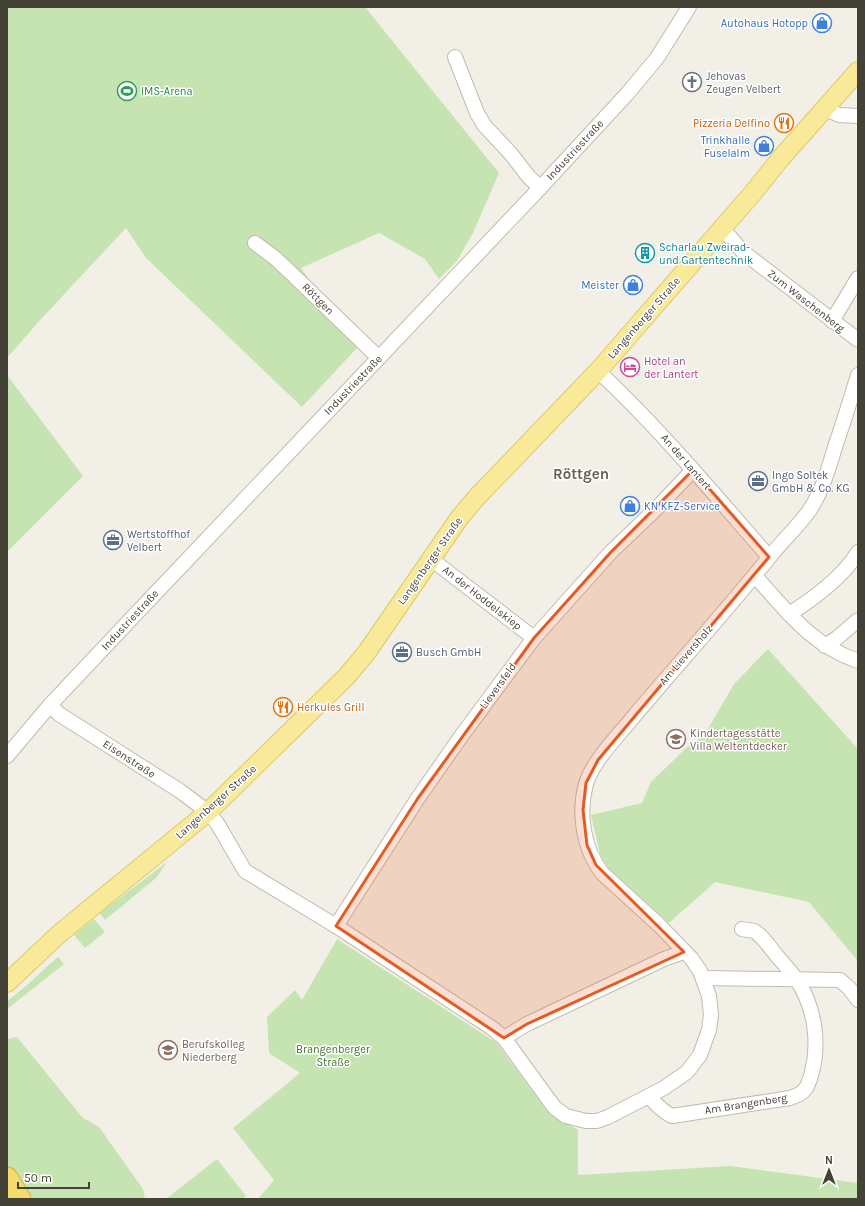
<svg xmlns="http://www.w3.org/2000/svg" width="865" height="1206" font-family="Karla,sans-serif">
<style>
.green{fill:#c6e4b1}
.lines{fill:none;stroke-linecap:round;stroke-linejoin:round}
.minor-casing{stroke:#c0bcac;stroke-width:16}
.major-casing{stroke:#dcca6a;stroke-width:20}
.highway-casing{stroke:#d4b23e;stroke-width:23}
.minor{stroke:#fff;stroke-width:14}
.major{stroke:#f8ea99;stroke-width:18}
.highway{stroke:#f5db6e;stroke-width:21}
.marked{fill:#e55c23;fill-opacity:0.2;stroke:#e55c23;stroke-width:3;stroke-linejoin:round}
.labels{text-anchor:middle;dominant-baseline:central;stroke-width:3;stroke-linejoin:round;paint-order:stroke}
.shop-label{font-size:11px;fill:#366cbe;stroke:#fff;text-anchor:end}
.worship-label{font-size:11px;fill:#5b616d;stroke:#fff;text-anchor:start}
.leisure-label{font-size:11px;fill:#27864d;stroke:#fff;text-anchor:start}
.food-label{font-size:11px;fill:#c56008;stroke:#fff;text-anchor:end}
.street-label{font-size:11px;fill:#444136;stroke:#fff}
.culture-label{font-size:11px;fill:#0d838f;stroke:#fff;text-anchor:start}
.hotel-label{font-size:11px;fill:#b23c85;stroke:#fff;text-anchor:start}
.service-label{font-size:11px;fill:#4e5e75;stroke:#fff;text-anchor:start}
.education-label{font-size:11px;fill:#785e54;stroke:#fff;text-anchor:start}
.park-label{font-size:11px;fill:#3d732d;stroke:#fff}
.district-label{font-size:15px;font-weight:bold;fill:#67604e;stroke:#fff}
</style>
<rect width="100%" height="100%" fill="#f2f0e6"/>
<!-- green -->
<g class="green">
<polygon points="7,7 365,7 499,173 473,233 457,261 439,279 425,259 379,233 301,268 357,348 302,407 146,258 126,228 42,318 7,358"/>
<polygon points="7,375 83,476 7,552"/>
<polygon points="768,649 858,749 858,966 856,959 809,902 715,882 669,923 609,869 600,854 591,815 642,803 651,782 685,749 705,734 734,684"/>
<polygon points="167,862 156,878 105,920 100,913"/>
<polygon points="94,919 105,932 85,948 74,935"/>
<polygon points="337,939 497,1043 547,1111 578,1130 578,1175 730,1166 858,1183 858,1199 258,1199 274,1180 233,1128 300,1073 269,1053 267,1017 295,990 302,1000"/>
<path d="M58,957l6,7 -57,45v-8c19,-13 34,-30 51,-44z"/>
<polygon points="17,1037 82,1117 99,1127 143,1189 145,1199 7,1199 7,1039"/>
<polygon points="217,1159 246,1196 243,1199 166,1199"/>
</g>
<g class="lines">
<!-- minor casing -->
<g class="minor-casing">
<g id="minor">
<polyline points="455,57 477,113 484,125 511,154 528,176 540,188"/>
<polyline points="824,108 839,115 858,116"/>
<polyline points="722,228 743,252 858,340"/>
<polyline points="255,243 275,258 292,274 379,358"/>
<polyline points="832,321 858,278"/>
<path d="M598,371c62,58 116,123 171,186"/>
<polyline points="431,559 534,638"/>
<path d="M755,576c32,35 56,69 103,85"/>
<path d="M789,614c23,-14 56,-39 69,-62"/>
<polyline points="825,646 837,638 858,620"/>
<path d="M50,705l9,9 121,77 28,21 9,11 28,48 91,55 156,102 12,10 42,58 9,12 11,8 20,5h11l11,-4 56,-29 23,-16 13,-17 9,-25 2,-15 -2,-19 -9,-25 -9,-13 -32,-33 -57,-52c-19,-25 -24,-60 -16,-89 7,-24 34,-50 49,-69 44,-52 90,-103 133,-156 13,-17 29,-31 41,-48 14,-20 20,-45 27,-67 8,-23 15,-46 22,-69"/>
<polyline points="7,756 50,705 131,619 540,188 627,94 657,58 689,7"/>
<polyline points="336,926 418,798 462,735 534,638 611,552 653,512 693,470"/>
<polyline points="703,978 840,980 849,988 858,1000"/>
<polyline points="504,1038 527,1024 664,959 684,952"/>
<path d="M649,1096c7,9 13,15 23,20l118,-18c16,-5 18,-11 22,-26 8,-31 2,-66 -15,-92 -6,-8 -13,-16 -20,-24 -6,-7 -15,-21 -23,-25 -3,-1 -9,-1 -12,-2"/>
</g>
</g>
<!-- major casing -->
<g class="major-casing">
<polyline id="major" points="7,983 59,934 208,812 347,676 367,652 460,517 477,497 598,371 752,194 781,158 858,71"/>
</g>
<!-- highway casing -->
<g class="highway-casing">
<polyline id="highway" points="7,1178 20,1199"/>
</g>
<!-- minor -->
<use href="#minor" class="minor"/>
<!-- major -->
<use href="#major" class="major"/>
<!-- highway -->
<use href="#highway" class="highway"/>
</g>
<!-- marked area -->
<path class="marked" d="M693,470l76,87 -171,203 -12,23 -3,27 4,35 9,20 88,87 -157,72 -23,14 -168,-112 82,-128 116,-160 77,-86z"/>
<!-- icons -->
<defs>
<g id="shop-ring" transform="scale(1)"><circle r="9.5" fill="#fff" stroke="#3f7fe0" stroke-width="1.5"/><path d="M-5-2.5h2.3a2.7 3.5 0 0 1 5.4 0H5L5.5 6h-11ZM-1.5-2.5h3a1.5 2.3 0 0 0-3 0Z" fill="#3f7fe0"/></g>
<g id="church-ring" transform="scale(1)"><circle r="9.5" fill="#fff" stroke="#6b7280" stroke-width="1.5"/><path d="M-1.2-6h2.4v3.5h3.3v2.4h-3.3V6h-2.4V-.1h-3.3v-2.4h3.3Z" fill="#6b7280"/></g>
<g id="stadium-ring" transform="scale(1)"><circle r="9.5" fill="#fff" stroke="#2e9e5b" stroke-width="1.5"/><path d="M0-5a6.5 5 0 1 0 0 10a6.5 5 0 1 0 0-10ZM-3.5-1.8h7v3.6h-7Z" fill="#2e9e5b"/></g>
<g id="restaurant-ring" transform="scale(1)"><circle r="9.5" fill="#fff" stroke="#e8710a" stroke-width="1.5"/><path d="M-5-6h1v4h1v-4h1v4h1v-4h1v5L-1.5 .5V6h-2V.5L-5-1ZM5-6V6H3V1.5H1.5Q1.5-4 5-6Z" fill="#e8710a"/></g>
<g id="building-ring" transform="scale(1)"><circle r="9.5" fill="#fff" stroke="#0f9aa8" stroke-width="1.5"/><path d="M-4-6H4V6H1V3H-1V6H-4ZM-2.5-4.3h1.7v1.8h-1.7ZM.8-4.3h1.7v1.8H.8ZM-2.5-1h1.7V.8h-1.7ZM.8-1h1.7V.8H.8Z" fill="#0f9aa8"/></g>
<g id="hotel-ring" transform="scale(1)"><circle r="9.5" fill="#fff" stroke="#d1479c" stroke-width="1.5"/><path d="M-6-4.5h1.5V1H6V5H4.5V3h-9V5H-6ZM-4 0a1.8 1.8 0 1 1 3.6 0ZM.5 0V-2.5h3Q6-2.5 6 0Z" fill="#d1479c"/></g>
<g id="office-ring" transform="scale(1)"><circle r="9.5" fill="#fff" stroke="#5c6f8a" stroke-width="1.5"/><path d="M-6-3h4V-5.5h4V-3h4V5H-6ZM-1-4.5V-3h2v-1.5ZM-6 0V1H6V0Z" fill="#5c6f8a"/></g>
<g id="school-ring" transform="scale(1)"><circle r="9.5" fill="#fff" stroke="#8d6e63" stroke-width="1.5"/><path d="M0-5L7-2L0 1L-7-2ZM-4 1L0 2.5L4 1V4Q0 6-4 4Z" fill="#8d6e63"/></g>
</defs>
<g fill-rule="evenodd">
<use href="#shop-ring" x="822" y="23"/>
<use href="#church-ring" x="692" y="82"/>
<use href="#stadium-ring" x="127" y="91"/>
<use href="#restaurant-ring" x="784" y="123"/>
<use href="#shop-ring" x="764" y="146"/>
<use href="#building-ring" x="645" y="253"/>
<use href="#shop-ring" x="633" y="285"/>
<use href="#hotel-ring" x="630" y="367"/>
<use href="#office-ring" x="758" y="481"/>
<use href="#shop-ring" x="630" y="506"/>
<use href="#office-ring" x="113" y="540"/>
<use href="#office-ring" x="402" y="652"/>
<use href="#restaurant-ring" x="283" y="707"/>
<use href="#school-ring" x="676" y="739"/>
<use href="#school-ring" x="168" y="1050"/>
</g>
<g class="labels">
<!-- shop labels -->
<g class="shop-label">
<text x="808" y="23">Autohaus Hotopp</text>
<text x="750" y="140">Trinkhalle<tspan x="750" dy="13">Fuselalm</tspan></text>
<text x="619" y="285">Meister</text>
<text x="644" y="506" text-anchor="start">KN KFZ-Service</text>
</g>
<!-- worship labels -->
<g class="worship-label">
<text x="706" y="76">Jehovas<tspan x="706" dy="13">Zeugen Velbert</tspan></text>
</g>
<!-- leisure labels -->
<g class="leisure-label">
<text x="141" y="91">IMS-Arena</text>
</g>
<!-- food labels -->
<g class="food-label">
<text x="770" y="123">Pizzeria Delfino</text>
<text x="297" y="707" text-anchor="start">Herkules Grill</text>
</g>
<!-- street labels -->
<g class="street-label">
<text transform="translate(575 150) rotate(-47)">Industriestraße</text>
<text transform="translate(318 299) rotate(45)">Röttgen</text>
<text transform="translate(806 301) rotate(38)">Zum Waschenberg</text>
<text transform="translate(644 318) rotate(-49)">Langenberger Straße</text>
<text transform="translate(353 385) rotate(-46)">Industriestraße</text>
<text transform="translate(686 462) rotate(49)">An der Lantert</text>
<text transform="translate(430 561) rotate(-55)">Langenberger Straße</text>
<text transform="translate(482 598) rotate(38)">An der Hoddelskiep</text>
<text transform="translate(130 620) rotate(-47)">Industriestraße</text>
<text transform="translate(686 655) rotate(-49)">Am Lieversholz</text>
<text transform="translate(498 686) rotate(-54)">Lieversfeld</text>
<text transform="translate(129 759) rotate(33)">Eisenstraße</text>
<text transform="translate(216 802) rotate(-42)">Langenberger Straße</text>
<text transform="translate(746 1104) rotate(-9)">Am Brangenberg</text>
</g>
<!-- culture labels -->
<g class="culture-label">
<text x="659" y="247">Scharlau Zweirad-<tspan x="659" dy="13">und Gartentechnik</tspan></text>
</g>
<!-- hotel labels -->
<g class="hotel-label">
<text x="644" y="361">Hotel an<tspan x="644" dy="13">der Lantert</tspan></text>
</g>
<!-- service labels -->
<g class="service-label">
<text x="772" y="475">Ingo Soltek<tspan x="772" dy="13">GmbH &amp; Co. KG</tspan></text>
<text x="127" y="534">Wertstoffhof<tspan x="127" dy="13">Velbert</tspan></text>
<text x="416" y="652">Busch GmbH</text>
</g>
<!-- education labels -->
<g class="education-label">
<text x="690" y="733">Kindertagesstätte<tspan x="690" dy="13">Villa Weltentdecker</tspan></text>
<text x="182" y="1044">Berufskolleg<tspan x="182" dy="13">Niederberg</tspan></text>
</g>
<!-- park labels -->
<g class="park-label">
<text x="333" y="1049">Brangenberger<tspan x="333" dy="13">Straße</tspan></text>
</g>
<!-- district labels -->
<g class="district-label">
<text x="581" y="474">Röttgen</text>
</g>
</g>
<!-- border -->
<rect width="865" height="1206" fill="none" stroke="#444136" stroke-width="16"/>
<!-- north arrow -->
<g transform="translate(829 1170)" stroke="#ffffff" stroke-width="3" paint-order="stroke">
<path d="M0-3L7 15L0 10L-7 15Z" fill="#444136"/>
<text y="-6" font-size="11" font-weight="bold" text-anchor="middle" fill="#444136">N</text>
</g>
<!-- scale -->
<path d="M18 1182v6h71v-6" fill="none" stroke="#444136" stroke-width="2"/>
<text x="24" y="1182" font-size="12" fill="#444136" stroke="#ffffff" stroke-width="3" paint-order="stroke">50 m</text>
</svg>
